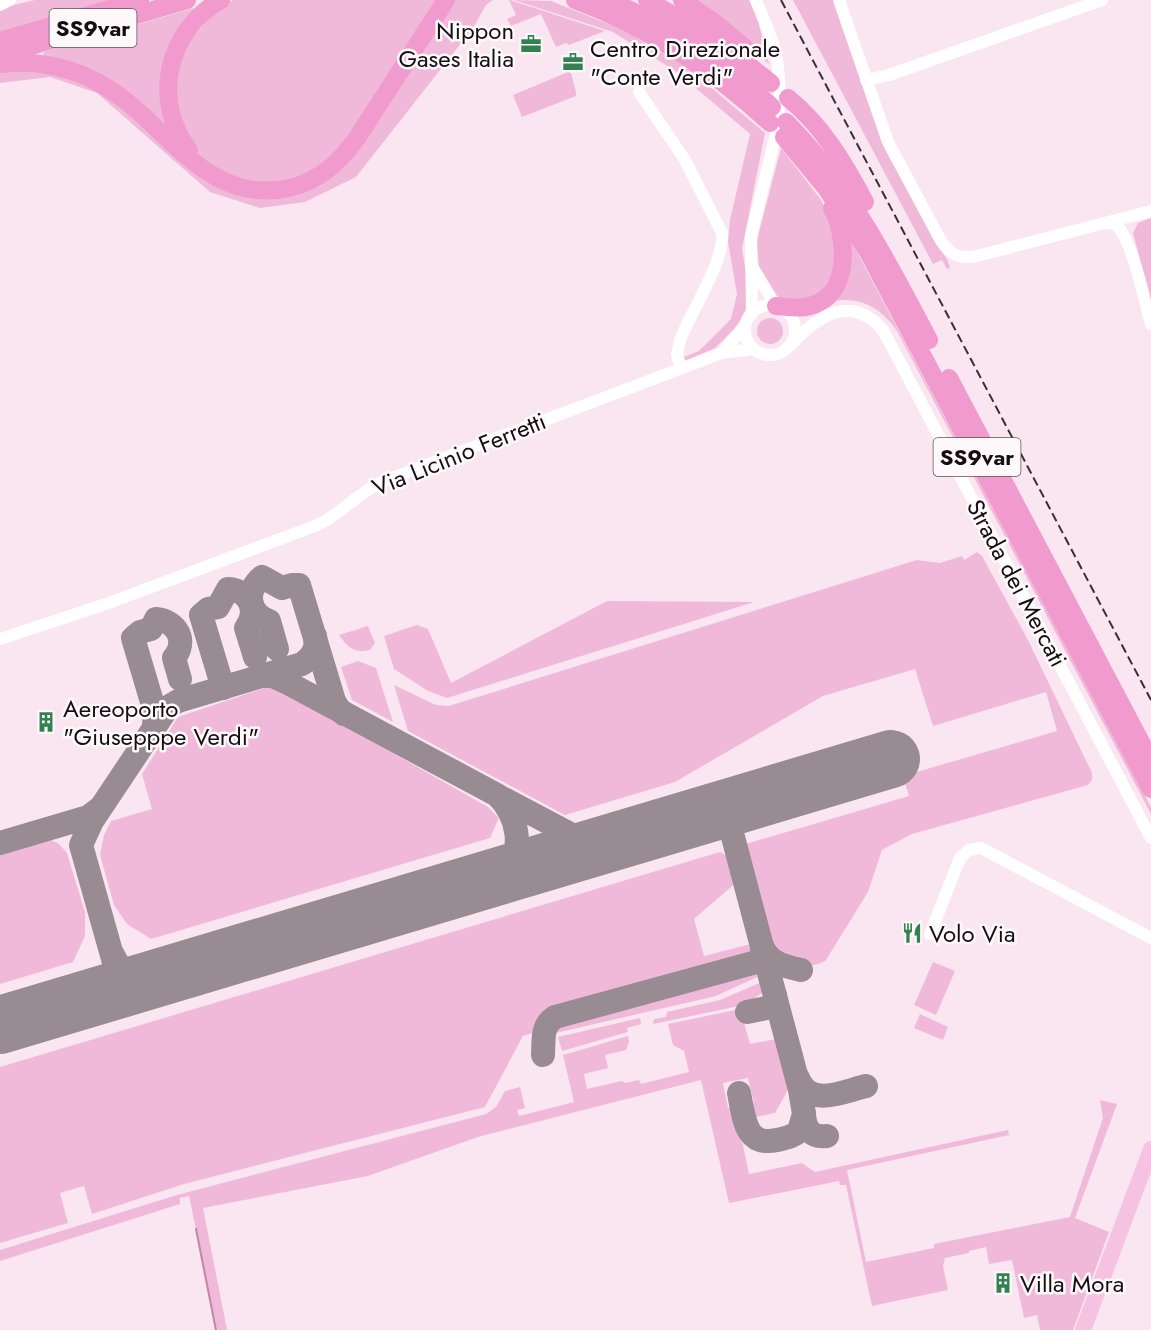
<svg xmlns="http://www.w3.org/2000/svg" width="1151" height="1330" font-family="Jost,sans-serif">
<style>
.green{fill:#f0b9d9}
.lines{fill:none;stroke-linecap:round;stroke-linejoin:round}
.stream{stroke:#c284a9;stroke-width:2}
.taxiway{stroke:#998b92;stroke-width:24}
.runway{stroke:#998b92;stroke-width:58}
.minor{stroke:#fff;stroke-width:12}
.major{stroke:#f6c2e2;stroke-width:16}
.highway{stroke:#f09ace;stroke-width:18}
.rail{stroke:#383034;stroke-width:2;stroke-dasharray:9 4.5;stroke-linecap:butt}
.labels{text-anchor:middle;dominant-baseline:central;stroke-width:5;stroke-linejoin:round;paint-order:stroke}
.shield{fill:#fdf9fb;stroke:#5a5457;stroke-width:1.5}
.shield-label{font-size:22px;font-weight:bold;fill:#140e11}
.poi-label{font-size:24px;fill:#140e11;stroke:#fdf9fb;text-anchor:start}
.street-label{font-size:24px;fill:#140e11;stroke:#fdf9fb}
</style>
<rect width="100%" height="100%" fill="#fae6f1"/>
<!-- green -->
<g class="green">
<polygon points="35,0 110,0 0,32 0,8"/>
<polygon points="233,0 438,0 348,139 313,172 272,184 229,176 199,155 194,149 175,114 179,52 221,6"/>
<polygon points="455,0 493,0 486,5 473,28 356,177 305,202 260,208 210,192 97,93 50,77 0,83 0,68 50,70 88,82 238,193 279,198 324,182 355,151"/>
<polygon points="509,0 510,0 605,31 569,45 566,43 556,47 541,14 511,26 507,19 516,15"/>
<polygon points="514,0 551,1 623,30 688,68 765,133 742,249 749,291 745,314 734,329 715,348 685,361 684,357 699,351 731,319 737,294 728,242 730,220 750,134 677,72 613,32"/>
<polygon points="691,0 749,0 760,24 759,25 769,64 728,27"/>
<polygon points="793,0 833,0 938,246 947,259 950,268 947,269 942,260 933,264"/>
<polygon points="194,8 193,12 178,35 172,134 43,57 44,52 47,51"/>
<polygon points="568,72 571,73 576,92 576,96 522,117 513,95"/>
<polygon points="781,148 821,200 833,223 835,271 816,300 781,299 775,295 759,267 757,245 759,232"/>
<polygon points="1151,218 1151,301 1133,233 1138,223"/>
<path d="M850,239l301,568v7l-254,-483c-16,-24 -39,-36 -67,-29z"/>
<circle cx="770" cy="331" r="13"/>
<path d="M977,552l5,4 46,84 64,133v7l-4,5 -176,49 -30,16 -14,42 -42,68c-13,11 -45,3 -55,-10l-29,-105 167,-49 -6,-20 154,-45 -11,-39 -113,34 -18,-57 -92,27 -148,86 -110,33 -157,-84 -14,-46 42,20 13,1 468,-146 23,3 22,-7 2,4z"/>
<polygon points="607,601 754,602 447,698 428,691 394,669 384,636 417,625 428,629 451,683"/>
<path d="M368,626l7,17 -5,7c-15,4 -23,-3 -31,-15z"/>
<polygon points="358,661 376,668 393,722 352,700 341,667"/>
<polygon points="267,687 287,693 488,807 499,818 490,838 151,939 127,924 114,905 100,855 104,835 111,821 152,809 142,774 178,717"/>
<polygon points="51,840 59,844 67,853 85,912 85,936 73,962 0,984 0,854"/>
<polygon points="720,852 732,859 738,881 694,919 704,956 755,943 758,955 752,961 553,1014 541,1020 539,1031 523,1036 485,1107 184,1184 92,1214 84,1186 60,1193 68,1223 0,1243 0,1067"/>
<polygon points="933,962 955,971 936,1015 914,1005"/>
<polygon points="760,965 760,973 757,977 716,996 547,1035 551,1026 559,1019"/>
<polygon points="764,981 767,989 749,1002 739,1004 739,1006 653,1024 654,1019 666,1017 667,1012 720,1000"/>
<polygon points="740,1009 750,1044 776,1039 789,1088 775,1113 751,1118 748,1105 754,1103 748,1078 723,1083 728,1108 735,1107 749,1174 802,1163 815,1172 1008,1130 1009,1135 847,1170 866,1262 934,1248 934,1244 1070,1217 1103,1118 1100,1100 1117,1104 1075,1218 1109,1232 1073,1330 1040,1330 1037,1315 1024,1318 1012,1260 989,1264 986,1247 969,1251 969,1253 945,1258 943,1266 948,1290 872,1306 846,1185 840,1185 839,1181 729,1203 701,1080 478,1137 368,1176 203,1208 227,1330 217,1330 189,1196 180,1198 180,1204 0,1261 0,1250 177,1195 486,1114 496,1107 505,1091 520,1087 525,1108 517,1110 519,1116 574,1102 563,1055 628,1036 629,1042 626,1050 605,1055 608,1068 584,1074 587,1089 622,1081 625,1083 639,1080 641,1084 689,1072 684,1051 673,1045 668,1024"/>
<polygon points="920,1014 948,1027 943,1040 914,1028"/>
<polygon points="640,1018 641,1024 627,1028 628,1032 562,1051 558,1037"/>
</g>
<g class="lines">
<!-- stream -->
<polyline class="stream" points="196,1229 216,1330"/>
<!-- taxiway -->
<g class="taxiway">
<path d="M277,649l-8,-28c-21,-8 -24,-30 -7,-44l20,11 10,-3h7l35,116 4,7 6,6"/>
<path d="M261,676h12l13,6 211,113c20,18 30,58 5,77 -5,4 -12,6 -18,9"/>
<path d="M223,688l-22,-73 7,-6 10,-2 10,-18c21,1 31,22 18,39l9,29"/>
<path d="M154,725l1,-13 -22,-74 7,-6 11,-3 5,-10c21,2 32,22 18,39l6,21"/>
<polyline points="502,798 576,837 602,840 643,833"/>
<path d="M699,816c17,-2 29,5 34,21l67,253 4,24 -5,17c-6,6 -13,7 -22,9 -32,7 -33,-22 -38,-47"/>
<polyline points="0,843 88,817 100,808"/>
<path d="M762,946c7,17 22,20 39,24"/>
<path d="M113,955c9,20 24,27 45,23"/>
<path d="M89,999c15,-7 24,-17 26,-33l-34,-121 11,-24 76,-114 10,-6 124,-37c11,-7 15,-16 13,-28"/>
<polyline points="747,1012 771,1007 775,1001 775,995"/>
<path d="M543,1055c1,-15 -2,-29 12,-38l205,-56 2,-4v-11"/>
<path d="M798,1078c12,30 43,14 68,8"/>
<path d="M804,1114c1,15 7,24 23,22"/>
</g>
<!-- runway -->
<polyline class="runway" points="0,1025 891,759"/>
<!-- minor -->
<g class="minor">
<path d="M839,0l49,142 53,99c10,15 20,18 36,15l174,-45"/>
<polyline points="0,5 10,0"/>
<polyline points="866,80 889,75 1102,0"/>
<path d="M639,92l46,68 37,73c3,27 -31,79 -42,107l-3,15 4,13"/>
<path d="M1104,223c5,0 9,0 13,3 15,13 28,77 34,98"/>
<polyline points="753,268 776,306"/>
<circle cx="770" cy="330" r="25"/>
<polyline points="752,314 751,236 776,134 780,96 778,66 774,45 756,0"/>
<polyline points="745,326 722,353 754,349"/>
<path d="M791,345c26,-29 60,-52 92,-15l268,508"/>
<path d="M0,639l106,-35 209,-78c26,-11 43,-34 69,-45l338,-128"/>
<polyline points="930,934 960,858 969,850 981,848 1151,938"/>
</g>
<!-- major -->
<polyline class="major" points="1083,1330 1151,1149"/>
<!-- highway -->
<g class="highway">
<path d="M575,0c73,27 138,70 195,123"/>
<path d="M609,0c60,27 114,63 163,107"/>
<polyline points="647,0 718,41 771,83"/>
<polyline points="682,0 715,23 745,48"/>
<polyline points="0,41 140,0"/>
<polyline points="0,55 187,0"/>
<path d="M0,64c38,-5 77,4 109,25 59,37 98,117 180,99 30,-7 50,-25 68,-50l89,-138"/>
<path d="M788,98c34,27 57,66 77,104"/>
<path d="M786,122c63,63 102,140 143,218"/>
<polyline points="784,137 826,188 868,252 1151,789"/>
<path d="M189,150c-38,-49 -22,-120 32,-150"/>
<path d="M776,306c14,1 29,4 42,-3 33,-15 28,-69 14,-95"/>
<polyline points="949,378 1151,761"/>
</g>
<!-- rail -->
<polyline class="rail" points="781,0 1151,700"/>
</g>
<!-- icons -->
<defs>
<g id="office-bare" transform="scale(1.62)"><path d="M-6-3h4V-5.5h4V-3h4V5H-6ZM-1-4.5V-3h2v-1.5ZM-6 0V1H6V0Z" fill="#348150" stroke="#fdf9fb" stroke-width="2.5" paint-order="stroke"/></g>
<g id="building-bare" transform="scale(1.62)"><path d="M-4-6H4V6H1V3H-1V6H-4ZM-2.5-4.3h1.7v1.8h-1.7ZM.8-4.3h1.7v1.8H.8ZM-2.5-1h1.7V.8h-1.7ZM.8-1h1.7V.8H.8Z" fill="#348150" stroke="#fdf9fb" stroke-width="2.5" paint-order="stroke"/></g>
<g id="restaurant-bare" transform="scale(1.62)"><path d="M-5-6h1v4h1v-4h1v4h1v-4h1v5L-1.5 .5V6h-2V.5L-5-1ZM5-6V6H3V1.5H1.5Q1.5-4 5-6Z" fill="#348150" stroke="#fdf9fb" stroke-width="2.5" paint-order="stroke"/></g>
</defs>
<g fill-rule="evenodd">
<use href="#office-bare" x="531" y="44"/>
<use href="#office-bare" x="573" y="62"/>
<use href="#building-bare" x="46" y="722"/>
<use href="#restaurant-bare" x="912" y="933"/>
<use href="#building-bare" x="1003" y="1283"/>
</g>
<g class="labels">
<!-- shield labels -->
<g class="shield">
<rect x="49.5" y="9" width="87" height="38" rx="4.5"/>
<rect x="933.5" y="438" width="87" height="38" rx="4.5"/>
</g>
<g class="shield-label">
<text x="93" y="28">SS9var</text>
<text x="977" y="457">SS9var</text>
</g>
<!-- poi labels -->
<g class="poi-label">
<text x="514" y="30" text-anchor="end">Nippon<tspan x="514" dy="28">Gases Italia</tspan></text>
<text x="590" y="48">Centro Direzionale<tspan x="590" dy="28">"Conte Verdi"</tspan></text>
<text x="63" y="708">Aereoporto<tspan x="63" dy="28">"Giusepppe Verdi"</tspan></text>
<text x="929" y="933">Volo Via</text>
<text x="1020" y="1283">Villa Mora</text>
</g>
<!-- street labels -->
<g class="street-label">
<text transform="translate(459 454) rotate(-22)">Via Licinio Ferretti</text>
<text transform="translate(1017 583) rotate(62)">Strada dei Mercati</text>
</g>
</g>
</svg>
